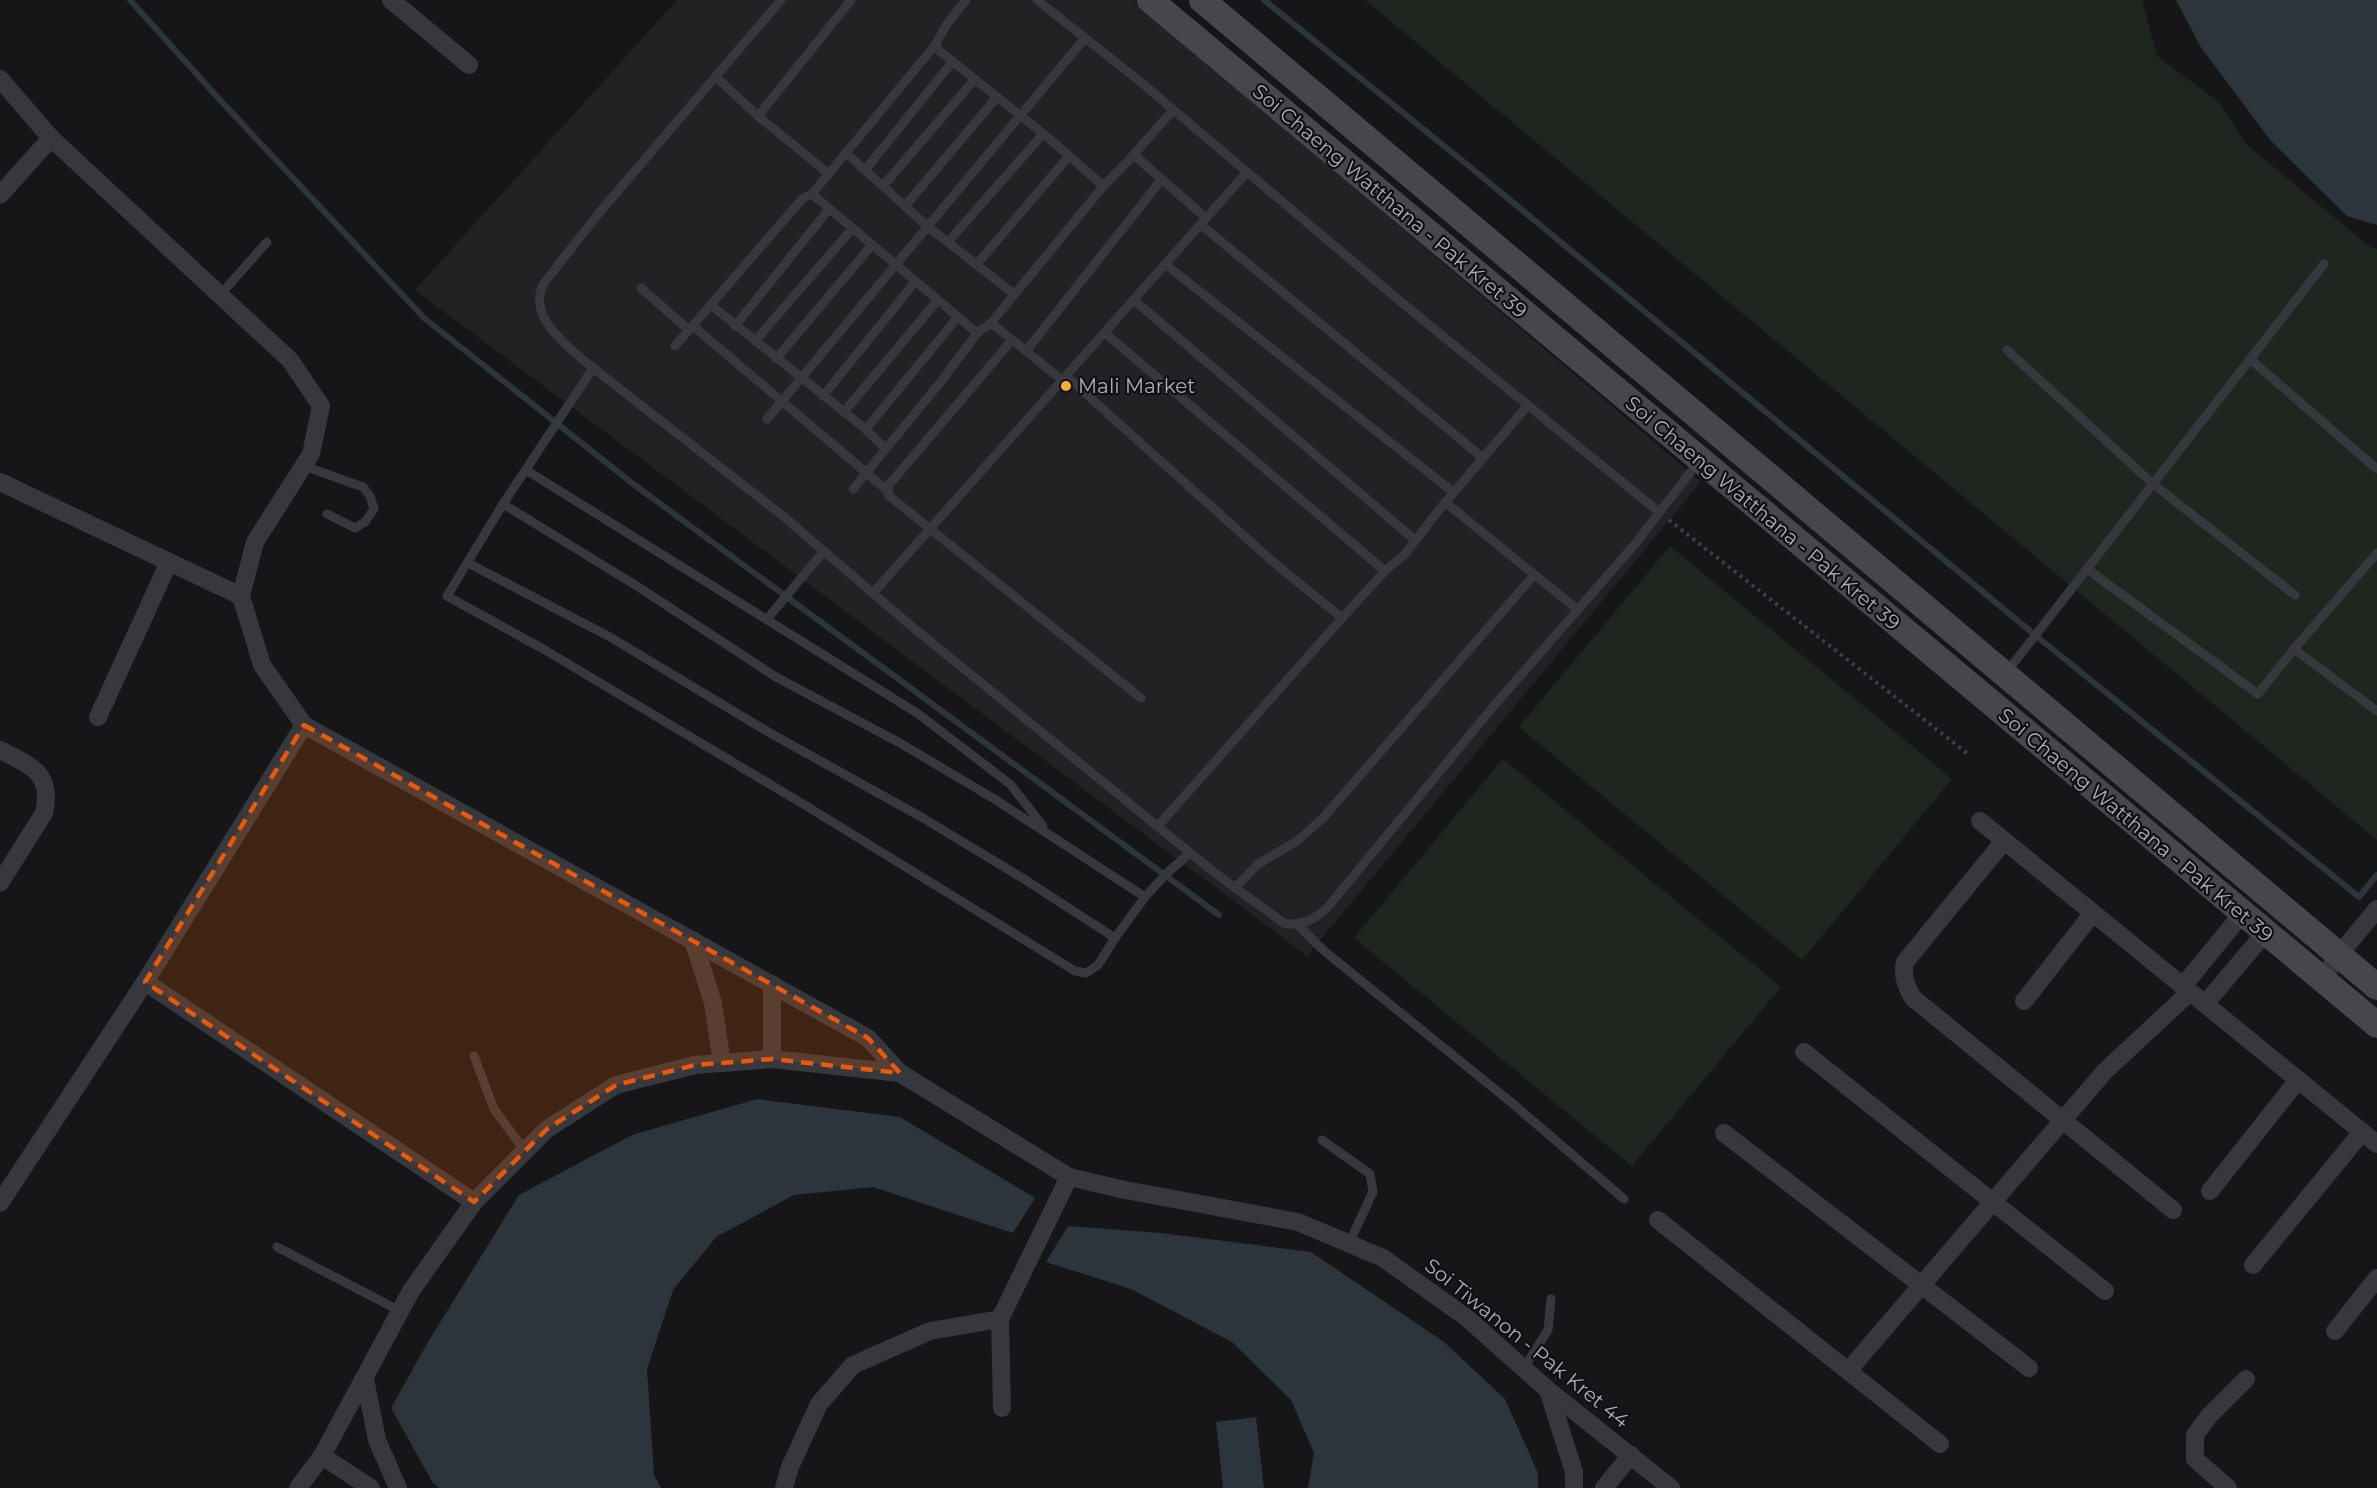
<svg xmlns="http://www.w3.org/2000/svg" width="2377" height="1488" font-family="Montserrat,sans-serif">
<style>
.built{fill:#222225}
.green{fill:#1e261f}
.water{fill:#2c353c}
.lines{fill:none;stroke-linecap:round;stroke-linejoin:round}
.stream{stroke:#2c353c;stroke-width:6}
.path{stroke:#3d3f44;stroke-width:4;stroke-dasharray:3 4.5;stroke-linecap:butt}
.service{stroke:#37383d;stroke-width:9}
.minor{stroke:#37383d;stroke-width:18}
.secondary{stroke:#45474d;stroke-width:26}
.marked{fill:#e8590c;fill-opacity:0.2;stroke:#e8590c;stroke-width:4.5;stroke-dasharray:12 8;stroke-linejoin:round}
.poi-dot{fill:#f2b134;stroke:#111113;stroke-width:2}
.labels{text-anchor:middle;dominant-baseline:central;stroke-width:4.5;stroke-linejoin:round;paint-order:stroke}
.street-label{font-size:20px;fill:#a8adb8;stroke:#111113}
.poi-label{font-size:20px;fill:#a8adb8;stroke:#111113;text-anchor:start}
</style>
<rect width="100%" height="100%" fill="#161618"/>
<!-- built -->
<polygon class="built" points="677,0 1133,0 1701,482 1307,956 415,290"/>
<!-- green -->
<g class="green">
<polygon points="1365,0 2142,0 2157,56 2219,102 2246,144 2369,246 2377,249 2377,840"/>
<polygon points="1670,546 1952,779 1802,960 1519,727"/>
<polygon points="1503,759 1781,987 1632,1166 1354,938"/>
</g>
<!-- water -->
<g class="water">
<polygon points="2176,0 2377,0 2377,225 2347,216 2271,141 2200,46"/>
<polygon points="757,1099 900,1117 1035,1198 1013,1233 873,1187 794,1195 716,1237 673,1290 647,1369 654,1475 661,1488 439,1488 433,1483 391,1408 428,1342 519,1195 632,1135"/>
<polygon points="1068,1226 1161,1233 1311,1252 1444,1342 1505,1399 1538,1473 1538,1488 1308,1488 1314,1453 1291,1400 1232,1342 1131,1289 1046,1262"/>
<polygon points="1256,1417 1264,1488 1223,1488 1216,1422"/>
</g>
<g class="lines">
<!-- stream -->
<g class="stream">
<polyline points="130,0 220,100 424,318 632,483 1219,915"/>
<polyline points="1264,0 1475,171 2035,635 2359,897 2377,875"/>
</g>
<!-- path -->
<polyline class="path" points="1669,520 1968,754"/>
<!-- service -->
<g class="service">
<path d="M781,0l-182,213 -55,70c-17,31 18,58 39,77l200,156 127,109 305,248 70,51c17,1 30,-4 42,-16l165,-200 143,-164 65,-84"/>
<polyline points="1037,0 1137,79 1401,302 1659,512"/>
<polyline points="936,44 937,49 1051,140 1100,183 1106,183"/>
<polyline points="716,77 758,116 829,174"/>
<polyline points="758,116 851,0"/>
<polyline points="846,153 927,226 1014,294"/>
<polyline points="1134,155 1206,218"/>
<polyline points="865,170 953,61"/>
<polyline points="883,186 975,79"/>
<polyline points="812,194 977,333"/>
<polyline points="905,206 997,97"/>
<polyline points="1200,224 1483,458 1528,405"/>
<polyline points="948,242 1043,134"/>
<polyline points="977,264 1069,156"/>
<polyline points="1165,264 1453,492"/>
<polyline points="641,288 689,330"/>
<polyline points="220,295 267,242"/>
<polyline points="1134,300 1415,540"/>
<polyline points="711,305 863,427 885,448"/>
<polyline points="991,323 1062,380"/>
<polyline points="693,326 888,491"/>
<polyline points="735,326 829,209"/>
<polyline points="1105,333 1385,571"/>
<polyline points="1012,340 888,486 888,495 1141,698"/>
<polyline points="755,341 852,229"/>
<polyline points="675,346 803,198 812,194 936,44 946,25 966,0"/>
<polyline points="2007,350 2153,484 2295,595"/>
<polyline points="1026,351 1162,179"/>
<polyline points="776,359 871,246"/>
<polyline points="2250,359 2377,469"/>
<polyline points="593,368 503,504 447,596 545,650 808,807 1075,971 1086,973 1098,965 1115,938"/>
<polyline points="1066,376 1272,561 1342,618 1385,571 1404,555 1439,510 1483,458"/>
<polyline points="823,396 915,282"/>
<polyline points="844,412 937,301"/>
<polyline points="767,419 1085,38"/>
<polyline points="866,429 957,318"/>
<polyline points="304,466 363,487 370,496 374,509 365,522 355,528 327,514"/>
<polyline points="526,470 917,713 1010,784 1043,826"/>
<polyline points="853,489 943,379 977,333 991,323 1106,183 1128,161 1173,110"/>
<polyline points="1445,502 1578,610"/>
<polyline points="503,504 640,588 776,677 900,743 996,800 1145,897 1167,873 1190,853"/>
<polyline points="468,563 610,637 770,733 923,818 1024,879 1115,938 1145,897"/>
<polyline points="2087,569 2258,694 2294,649 2377,711"/>
<polyline points="873,593 1247,172"/>
<polyline points="767,619 824,551"/>
<polyline points="2294,649 2377,553"/>
<polyline points="2006,673 2324,264"/>
<polyline points="1158,826 1342,618"/>
<polyline points="1235,888 1258,864 1297,841 1323,818 1534,575"/>
<polyline points="1298,925 1323,950 1512,1103 1624,1199"/>
<polyline points="474,1056 494,1109 525,1151"/>
<polyline points="1322,1140 1370,1174 1373,1192 1349,1243"/>
<polyline points="277,1247 400,1311"/>
<polyline points="1524,1368 1548,1330 1551,1299"/>
</g>
<!-- minor -->
<g class="minor">
<polyline points="391,0 469,65"/>
<polyline points="0,79 51,138 290,360 321,406 311,454 255,542 241,596 262,665 304,725 145,982 0,1203"/>
<polyline points="0,195 51,138"/>
<polyline points="0,482 241,596"/>
<polyline points="98,717 169,562"/>
<polyline points="304,725 868,1038 900,1073"/>
<path d="M0,750c31,16 53,23 44,63l-44,70"/>
<polyline points="1980,821 2377,1144"/>
<path d="M2004,841l-99,121c-3,14 1,24 8,36l260,212"/>
<polyline points="693,940 713,1003 722,1063"/>
<polyline points="2321,981 2338,956 2377,909"/>
<polyline points="145,982 474,1202"/>
<polyline points="772,984 772,1059"/>
<polyline points="2183,986 2242,914"/>
<polyline points="2024,1001 2093,913"/>
<polyline points="2205,1004 2265,933"/>
<polyline points="1804,1052 2105,1291"/>
<polyline points="1724,1133 2029,1368"/>
<polyline points="2210,1191 2298,1080"/>
<polyline points="1658,1220 1940,1444"/>
<polyline points="2253,1265 2362,1132"/>
<polyline points="2335,1331 2377,1278"/>
<polyline points="1848,1371 2105,1071 2190,992"/>
<polyline points="365,1379 377,1440 398,1488"/>
<polyline points="1548,1390 1574,1472 1574,1488"/>
<polyline points="1002,1408 1000,1319 1069,1177"/>
<polyline points="322,1456 371,1488"/>
<polyline points="298,1488 322,1456 411,1291 474,1202 547,1129 616,1085 695,1065 772,1059 900,1073 1069,1177 1125,1190 1298,1222 1383,1258 1467,1318 1548,1390 1671,1488"/>
<polyline points="784,1488 790,1467 819,1404 853,1365 930,1331 1000,1319"/>
<polyline points="1604,1488 1631,1455"/>
<polyline points="2228,1488 2195,1459 2195,1435 2209,1416 2246,1379"/>
</g>
<!-- secondary -->
<g class="secondary">
<polyline points="1150,0 2377,1025"/>
<polyline points="1202,0 2377,987"/>
</g>
</g>
<!-- marked area -->
<path class="marked" d="M304,725l564,313 32,35 -128,-14 -77,6 -79,20 -69,44 -73,73 -329,-220z"/>
<!-- markers -->
<circle class="poi-dot" cx="1066" cy="386" r="6"/>
<g class="labels">
<!-- street labels -->
<g class="street-label">
<text transform="translate(1390 201) rotate(40)">Soi Chaeng Watthana - Pak Kret 39</text>
<text transform="translate(1763 513) rotate(40)">Soi Chaeng Watthana - Pak Kret 39</text>
<text transform="translate(2136 825) rotate(40)">Soi Chaeng Watthana - Pak Kret 39</text>
<text transform="translate(1527 1343) rotate(39)">Soi Tiwanon - Pak Kret 44</text>
</g>
<!-- poi labels -->
<g class="poi-label">
<text x="1078" y="386">Mali Market</text>
</g>
</g>
</svg>
